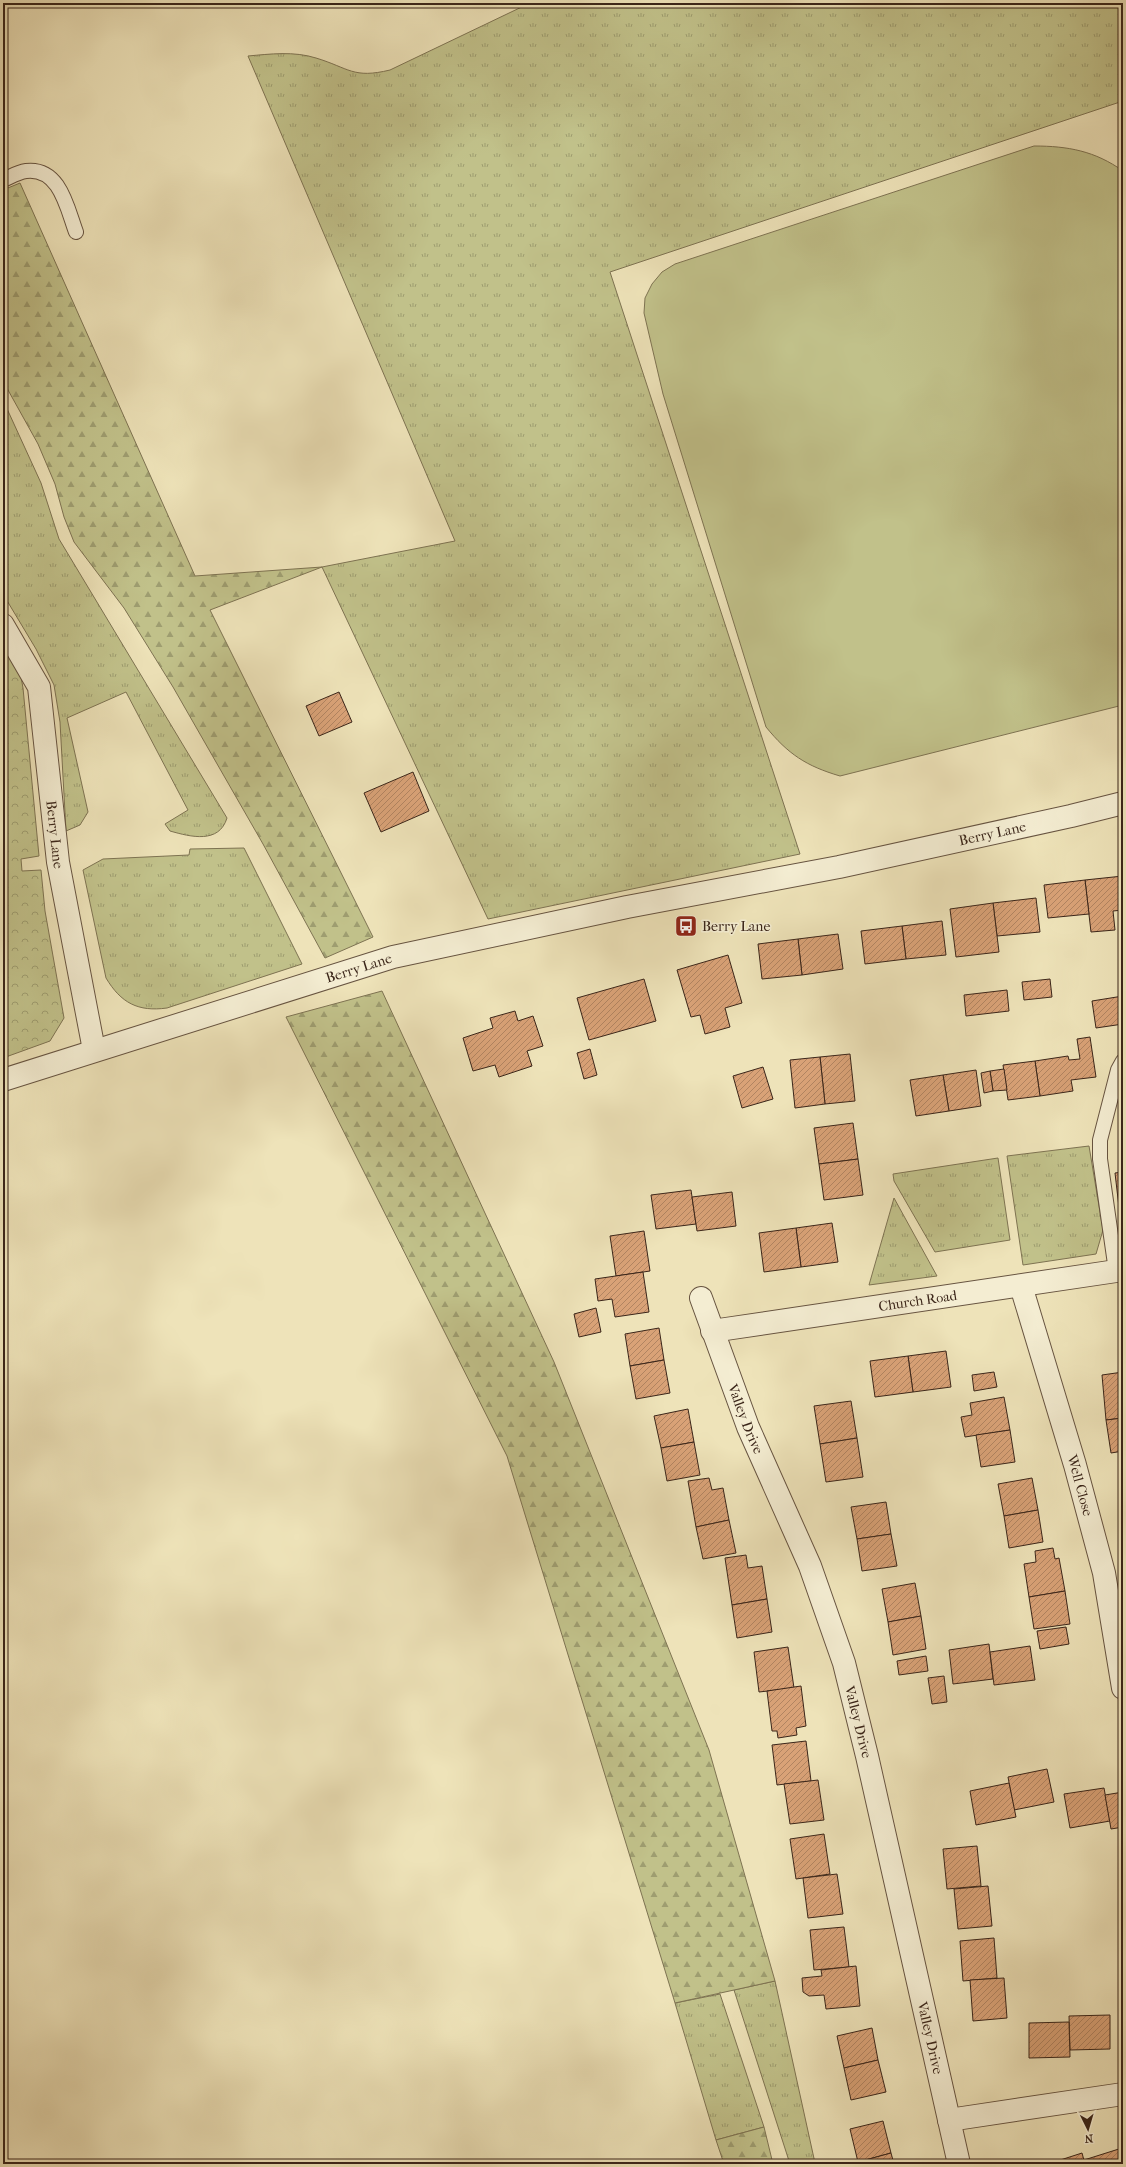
<svg xmlns="http://www.w3.org/2000/svg" width="1126" height="2167" font-family="'IM FELL French Canon',serif">
<style>
.grass{fill:url(#grass-tufts);stroke:#7e7352}
.forest{fill:url(#forest-firs);stroke:#7e7352}
.park{fill:url(#park-crowns);stroke:#7e7352}
.pitch{fill:#c1c18a;stroke:#7e7352}
.building{fill:url(#building-hatch);stroke:#3a2519}
.lines{fill:none;stroke-linecap:round;stroke-linejoin:round}
.service-casing{stroke:#675441;stroke-width:16}
.minor-casing{stroke:#675441;stroke-width:24}
.tertiary-casing{stroke:#675441;stroke-width:24}
.service{stroke:#f4edd2;stroke-width:14}
.minor{stroke:#f4edd2;stroke-width:22}
.tertiary{stroke:#f4edd2;stroke-width:22}
.labels{text-anchor:middle;dominant-baseline:central;stroke-width:3;stroke-linejoin:round;paint-order:stroke}
.street-label{font-size:14px;fill:#3a2519;stroke:#f4edd2}
.poi-label{font-size:14px;fill:#3a2519;stroke:#f4edd2;text-anchor:start}
</style>
<defs>
<pattern id="grass-tufts" width="24" height="20" patternUnits="userSpaceOnUse"><rect width="24" height="20" fill="#c1c18a"/><path d="M3 7l-1-3M5 7V3M7 7l1-3M15 17l-1-3M17 17v-4M19 17l1-3" fill="none" stroke="#9e9d70"/></pattern>
<pattern id="forest-firs" width="22" height="20" patternUnits="userSpaceOnUse"><rect width="22" height="20" fill="#c1c18a"/><path d="M5 1l3.5 6h-7zM16 11l3.5 6h-7z" fill="#9e9d70"/></pattern>
<pattern id="park-crowns" width="20" height="18" patternUnits="userSpaceOnUse"><rect width="20" height="18" fill="#c1c18a"/><path d="M2 6a3 3 0 1 1 6 0M12 15a3 3 0 1 1 6 0" fill="none" stroke="#9e9d70"/></pattern>
<pattern id="building-hatch" width="6" height="6" patternUnits="userSpaceOnUse"><rect width="6" height="6" fill="#d9a277"/><path d="M-1 1l2-2M0 6l6-6M5 7l2-2" fill="none" stroke="#b18461"/></pattern>
</defs>
<rect width="100%" height="100%" fill="#eee3b9"/>
<filter id="stains"><feTurbulence type="fractalNoise" baseFrequency=".005" numOctaves="4"/><feColorMatrix values="0 0 0 0 .2 0 0 0 0 .09 0 0 0 0 .02 0 0 0 .5 -.17"/></filter>
<radialGradient id="worn" r=".72"><stop offset=".6" stop-color="#630" stop-opacity="0"/><stop offset="1" stop-color="#630" stop-opacity=".3"/></radialGradient>
<!-- grass -->
<g class="grass">
<path d="M530,3h593v98l-513,171 190,582 -312,65 -166,-352 133,-26 -207,-485c22,-2 46,-5 68,2 33,10 37,21 74,12z"/>
<path d="M3,400l38,83 18,56 168,279c-8,26 -36,19 -57,13l-5,-7 23,-14 -62,-118 -59,26 21,94 -8,13 -14,6 -6,-109 -6,-37 -18,-36 -33,-55z"/>
<path d="M244,848l58,116 -135,44c-29,4 -46,-5 -61,-30l-23,-108 20,-11 86,-4 1,-6z"/>
<polygon points="1089,1146 1103,1230 1096,1254 1023,1265 1007,1156"/>
<polygon points="998,1158 1010,1240 935,1252 894,1181 893,1174"/>
<polygon points="894,1198 937,1276 869,1285"/>
<polygon points="775,1981 815,2163 815,2164 790,2164 734,1990"/>
<polygon points="720,1994 764,2127 716,2140 675,2003"/>
</g>
<!-- forest -->
<g class="forest">
<polygon points="20,183 195,576 322,567 210,610 373,937 325,958 263,844 173,687 124,608 74,542 64,517 55,484 38,444 3,381 3,190"/>
<polygon points="382,991 554,1362 709,1750 775,1981 675,2003 507,1456 286,1017"/>
<polygon points="764,2127 773,2164 724,2164 716,2140"/>
</g>
<!-- park -->
<polygon class="park" points="3,647 21,677 23,688 39,856 21,859 22,871 41,870 45,911 64,1018 50,1041 3,1058"/>
<!-- pitch -->
<path class="pitch" d="M1034,146c34,0 61,5 89,25v534l-283,71c-34,-10 -52,-22 -74,-49l-103,-333 -19,-81 1,-15 7,-14 10,-12 13,-8z"/>
<!-- building -->
<g class="building">
<polygon points="339,692 352,722 319,736 306,706"/>
<polygon points="413,772 429,811 381,832 364,793"/>
<polygon points="1123,876 1123,910 1113,911 1115,930 1091,932 1085,880"/>
<polygon points="1085,880 1089,914 1048,918 1044,885"/>
<polygon points="1036,898 1040,932 997,936 993,903"/>
<polygon points="993,903 999,952 956,957 950,909"/>
<polygon points="942,921 946,955 906,959 902,926"/>
<polygon points="902,926 906,959 865,964 861,931"/>
<polygon points="838,934 843,969 802,975 798,939"/>
<polygon points="798,939 802,975 762,979 758,944"/>
<polygon points="728,955 742,1003 725,1008 730,1027 705,1034 700,1015 691,1017 677,970"/>
<polygon points="644,979 656,1021 589,1040 577,998"/>
<polygon points="1050,979 1052,997 1024,1000 1022,982"/>
<polygon points="1007,990 1009,1011 966,1016 964,995"/>
<polygon points="1123,996 1123,1024 1096,1028 1092,1001"/>
<polygon points="515,1011 518,1021 533,1016 543,1046 527,1051 532,1066 499,1077 495,1065 473,1071 463,1038 493,1028 490,1018"/>
<polygon points="1090,1037 1096,1077 1071,1080 1073,1091 1040,1096 1035,1061 1068,1056 1069,1060 1080,1059 1077,1039"/>
<polygon points="590,1049 597,1075 584,1079 577,1053"/>
<polygon points="850,1054 855,1101 825,1104 820,1057"/>
<polygon points="820,1057 825,1104 795,1108 790,1060"/>
<polygon points="1035,1061 1040,1096 1008,1100 1003,1065"/>
<polygon points="763,1067 773,1099 742,1108 733,1076"/>
<polygon points="1004,1069 1007,1090 993,1091 990,1071"/>
<polygon points="976,1070 981,1106 949,1111 943,1075"/>
<polygon points="990,1071 993,1091 984,1093 981,1073"/>
<polygon points="943,1075 949,1111 916,1116 910,1080"/>
<polygon points="853,1123 858,1159 819,1164 814,1128"/>
<polygon points="858,1159 863,1195 824,1200 819,1164"/>
<polygon points="1123,1172 1123,1216 1120,1216 1115,1173"/>
<polygon points="691,1190 696,1224 656,1229 651,1195"/>
<polygon points="732,1192 736,1226 697,1231 692,1197"/>
<polygon points="832,1223 838,1262 801,1267 796,1228"/>
<polygon points="796,1228 801,1267 764,1272 759,1233"/>
<polygon points="644,1231 650,1271 616,1276 610,1236"/>
<polygon points="643,1272 649,1312 615,1317 612,1299 598,1301 595,1279"/>
<polygon points="596,1308 601,1332 579,1337 574,1314"/>
<polygon points="659,1328 664,1360 630,1366 625,1334"/>
<polygon points="946,1351 951,1387 913,1392 908,1356"/>
<polygon points="908,1356 913,1392 875,1397 870,1361"/>
<polygon points="664,1360 670,1393 636,1399 630,1366"/>
<polygon points="994,1372 997,1387 974,1391 972,1375"/>
<polygon points="1123,1372 1123,1418 1106,1420 1102,1375"/>
<polygon points="1004,1397 1010,1430 965,1437 961,1417 972,1415 970,1403"/>
<polygon points="851,1401 857,1438 820,1444 814,1406"/>
<polygon points="688,1409 694,1442 661,1448 654,1416"/>
<polygon points="1123,1418 1123,1451 1111,1453 1106,1420"/>
<polygon points="1010,1430 1015,1462 981,1467 976,1435"/>
<polygon points="857,1438 863,1477 826,1482 820,1444"/>
<polygon points="694,1442 700,1475 667,1481 661,1448"/>
<polygon points="709,1478 712,1490 723,1488 729,1520 696,1527 688,1481"/>
<polygon points="1032,1478 1038,1510 1004,1516 998,1484"/>
<polygon points="886,1502 891,1534 857,1539 851,1507"/>
<polygon points="1038,1510 1043,1542 1009,1548 1004,1516"/>
<polygon points="729,1520 736,1553 703,1559 696,1527"/>
<polygon points="891,1534 897,1566 862,1571 857,1539"/>
<polygon points="1053,1548 1055,1559 1059,1558 1065,1591 1029,1597 1024,1564 1036,1562 1035,1551"/>
<polygon points="746,1555 748,1568 762,1566 767,1599 732,1605 725,1558"/>
<polygon points="915,1583 921,1616 888,1622 882,1589"/>
<polygon points="1065,1591 1070,1624 1034,1629 1029,1597"/>
<polygon points="767,1599 772,1632 737,1638 732,1605"/>
<polygon points="921,1616 926,1649 893,1655 888,1622"/>
<polygon points="1066,1627 1069,1644 1040,1649 1037,1631"/>
<polygon points="989,1644 993,1679 953,1684 949,1650"/>
<polygon points="1030,1646 1035,1680 994,1685 990,1652"/>
<polygon points="788,1647 794,1688 759,1692 754,1652"/>
<polygon points="926,1656 928,1671 899,1675 897,1661"/>
<polygon points="944,1676 947,1702 932,1704 928,1678"/>
<polygon points="801,1686 806,1726 796,1728 797,1735 778,1738 777,1731 772,1731 767,1691"/>
<polygon points="806,1741 811,1781 777,1785 772,1745"/>
<polygon points="1047,1769 1054,1802 1014,1810 1008,1777"/>
<polygon points="818,1780 824,1820 790,1824 784,1784"/>
<polygon points="1009,1783 1016,1817 976,1825 970,1791"/>
<polygon points="1104,1788 1110,1821 1070,1828 1064,1794"/>
<polygon points="1123,1792 1123,1827 1111,1829 1105,1795"/>
<polygon points="824,1834 830,1874 796,1879 790,1839"/>
<polygon points="977,1846 981,1886 947,1889 943,1849"/>
<polygon points="837,1874 843,1914 808,1918 803,1878"/>
<polygon points="988,1886 992,1926 958,1929 954,1889"/>
<polygon points="844,1927 849,1967 814,1970 810,1930"/>
<polygon points="994,1938 997,1978 963,1981 960,1941"/>
<polygon points="856,1966 860,2006 826,2009 824,1995 809,1996 803,1992 802,1978 822,1976 821,1970"/>
<polygon points="1004,1978 1007,2018 973,2021 970,1980"/>
<polygon points="1120,2012 1123,2012 1123,2046 1121,2046"/>
<polygon points="1110,2015 1110,2049 1070,2050 1069,2016"/>
<polygon points="1069,2022 1070,2057 1029,2058 1029,2023"/>
<polygon points="872,2028 878,2060 844,2068 837,2036"/>
<polygon points="878,2060 886,2092 851,2100 844,2068"/>
<polygon points="883,2121 891,2153 858,2162 850,2129"/>
<polygon points="1122,2148 1123,2164 1085,2164 1084,2160"/>
<polygon points="891,2153 894,2164 858,2164 858,2162"/>
<polygon points="1082,2153 1085,2164 1048,2164"/>
</g>
<g class="lines">
<!-- service casing -->
<g class="service-casing">
<g id="service">
<path d="M3,180c7,-3 15,-8 23,-9 34,-4 41,37 50,61"/>
<polyline points="1116,1271 1100,1159 1100,1140 1118,1070 1123,1061"/>
</g>
</g>
<!-- minor casing -->
<g class="minor-casing">
<g id="minor">
<path id="s1" d="M3,625l36,62 19,175 36,188"/>
<path id="s2" d="M1021,1286l54,179 29,108 19,115"/>
<path id="s3" d="M701,1298l47,129 62,139 34,97 23,93 92,408"/>
<path id="s4" d="M712,1331l411,-61"/>
<polyline points="949,2120 1123,2094"/>
</g>
</g>
<!-- tertiary casing -->
<g class="tertiary-casing">
<g id="tertiary">
<path id="s5" d="M3,1080l390,-123 234,-50 212,-40 232,-51 52,-13"/>
</g>
</g>
<!-- service -->
<use href="#service" class="service"/>
<!-- minor -->
<use href="#minor" class="minor"/>
<!-- tertiary -->
<use href="#tertiary" class="tertiary"/>
</g>
<!-- icons -->
<defs>
<g id="bus-square" transform="scale(1.15)"><rect x="-9" y="-9" width="18" height="18" rx="4" fill="#8f2418" stroke="#f4edd2"/><path d="M-5-6H5V4H4V6H2V4H-2V6H-4V4H-5ZM-3.5-4V0h7V-4ZM-3.5 1.2v1.5H-2V1.2ZM2 1.2v1.5H3.5V1.2Z" fill="#fff"/></g>
</defs>
<g fill-rule="evenodd">
<use href="#bus-square" x="686" y="926"/>
</g>
<g class="labels">
<!-- street labels -->
<g class="street-label">
<text stroke="none"><textPath href="#s5" startOffset="1021">Berry Lane</textPath></text>
<text stroke="none"><textPath href="#s1" startOffset="220">Berry Lane</textPath></text>
<text stroke="none"><textPath href="#s5" startOffset="373">Berry Lane</textPath></text>
<text stroke="none"><textPath href="#s4" startOffset="208">Church Road</textPath></text>
<text stroke="none"><textPath href="#s3" startOffset="129">Valley Drive</textPath></text>
<text stroke="none"><textPath href="#s2" startOffset="208">Well Close</textPath></text>
<text stroke="none"><textPath href="#s3" startOffset="453">Valley Drive</textPath></text>
<text stroke="none"><textPath href="#s3" startOffset="777">Valley Drive</textPath></text>
</g>
<!-- poi labels -->
<g class="poi-label">
<text x="702" y="926">Berry Lane</text>
</g>
</g>
<!-- margin -->
<rect width="1126" height="2167" fill="none" stroke="#eee3b9" stroke-width="16"/>
<rect x="4" y="4" width="1118" height="2159" fill="none" stroke="#3a2519" stroke-width="2"/>
<rect x="8" y="8" width="1110" height="2151" fill="none" stroke="#3a2519"/>
<!-- north arrow -->
<g transform="translate(1088 2129) rotate(175)" stroke="#f4edd2" stroke-width="3" paint-order="stroke">
<path d="M0-3L7 15L0 10L-7 15Z" fill="#3a2519"/>
<text y="-6" font-size="11" font-weight="bold" text-anchor="middle" fill="#3a2519">N</text>
</g>
<rect width="100%" height="100%" filter="url(#stains)"/>
<rect width="100%" height="100%" fill="url(#worn)"/>
</svg>
